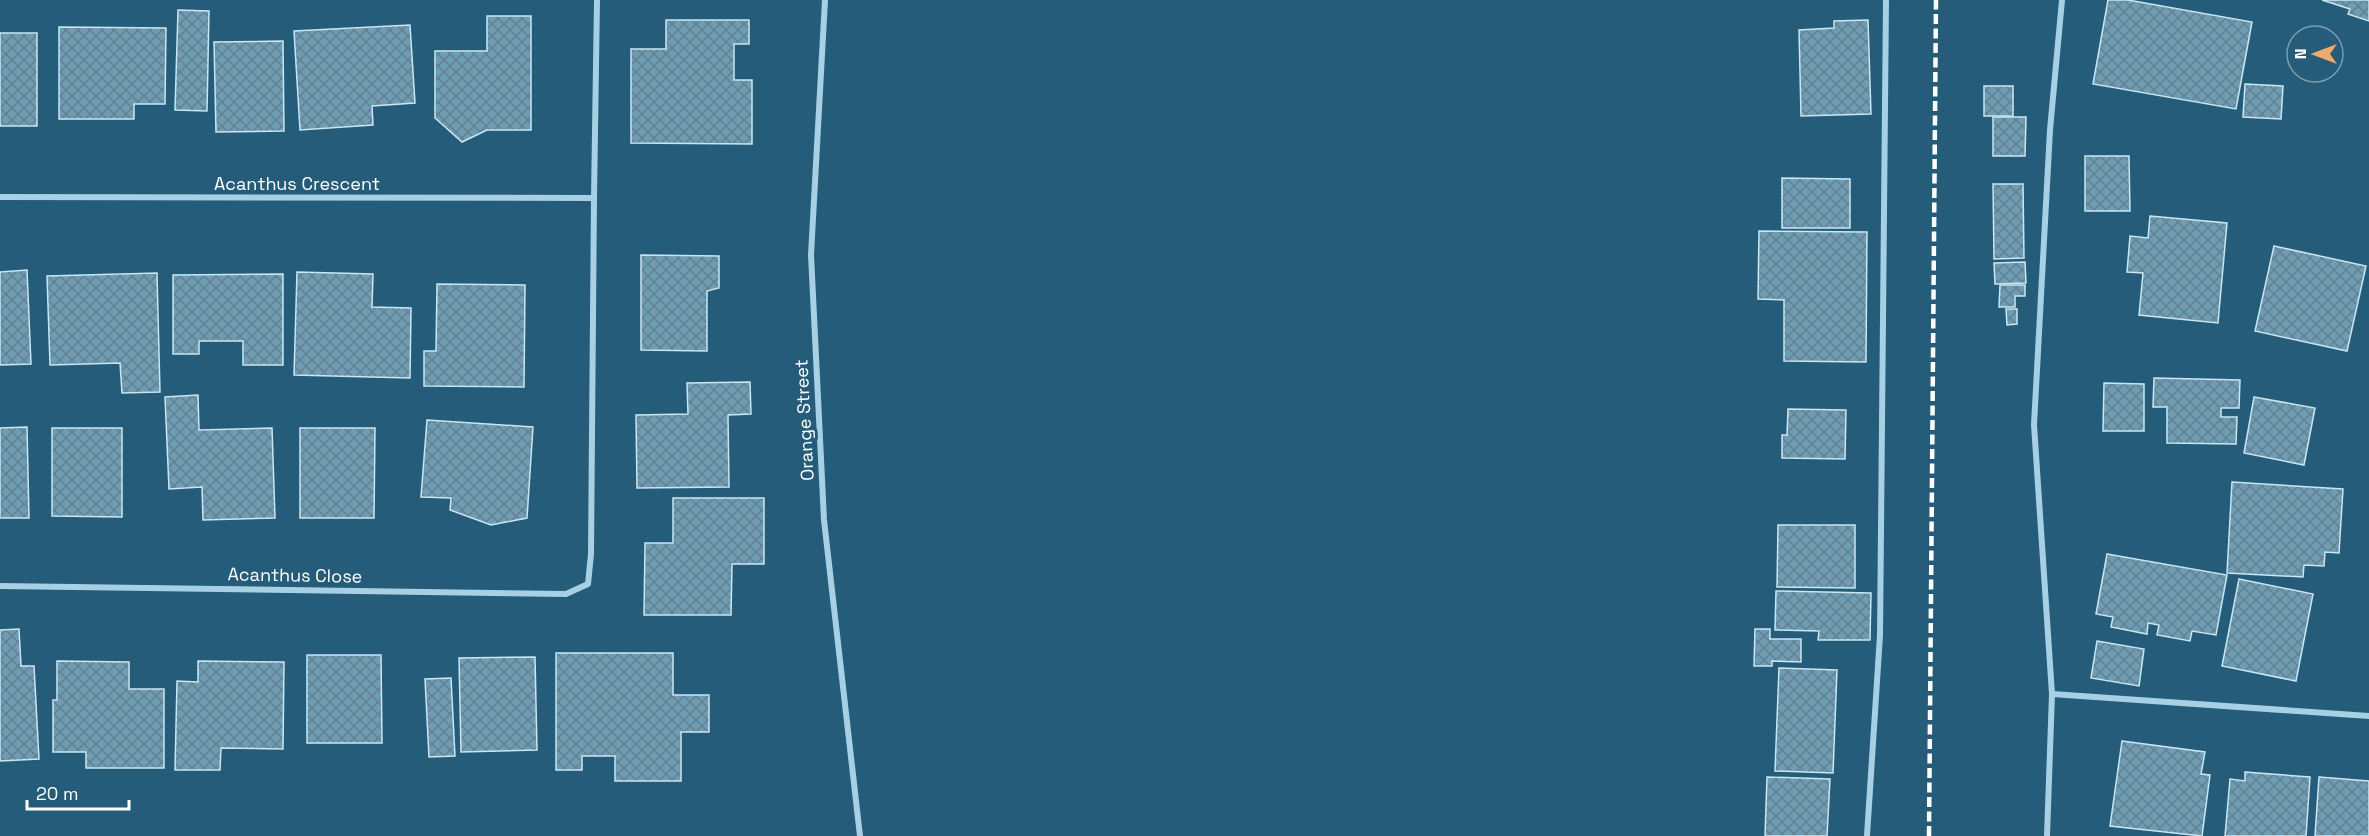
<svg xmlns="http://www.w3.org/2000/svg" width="2369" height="836" font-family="'Space Grotesk',sans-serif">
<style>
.building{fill:url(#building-cross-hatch);stroke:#c9e6f3;stroke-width:1.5}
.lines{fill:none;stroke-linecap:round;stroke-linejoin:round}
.street{stroke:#a7d0e4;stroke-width:6}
.rail{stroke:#fff;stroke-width:4.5;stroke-dasharray:10 4.5;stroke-linecap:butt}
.labels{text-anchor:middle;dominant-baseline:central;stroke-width:6;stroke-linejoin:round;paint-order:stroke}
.street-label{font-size:18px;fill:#fff;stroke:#245c79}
</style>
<defs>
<pattern id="building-cross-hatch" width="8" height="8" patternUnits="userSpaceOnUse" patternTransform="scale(1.5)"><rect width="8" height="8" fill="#6e9cb3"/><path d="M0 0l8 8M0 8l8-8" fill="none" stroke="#62808f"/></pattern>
</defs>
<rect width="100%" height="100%" fill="#245c79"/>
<!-- building -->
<g class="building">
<polygon points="2108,0 2128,0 2252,22 2236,109 2093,84"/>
<polygon points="2322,0 2369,0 2369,21 2348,14 2350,9"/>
<polygon points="178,10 209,11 207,111 175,110"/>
<polygon points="487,16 531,16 531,130 487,130 462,142 435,118 435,51 487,51"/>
<polygon points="666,20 749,20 749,44 734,44 734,80 752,80 752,144 631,143 631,49 666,49"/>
<polygon points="1868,20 1871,114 1801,116 1799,30 1834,28 1834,21"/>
<polygon points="410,25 415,103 372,106 373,125 300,130 294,31"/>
<polygon points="59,27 166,28 165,104 134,104 134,119 59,119"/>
<rect x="0" y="33" width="37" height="93"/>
<polygon points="283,41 284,131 216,132 214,42"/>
<polygon points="2245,84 2283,86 2281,119 2243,117"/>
<rect x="1984" y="86" width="29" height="30"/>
<polygon points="1993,117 2026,117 2025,156 1993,156"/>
<polygon points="2085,156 2129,156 2130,211 2085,211"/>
<polygon points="1782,178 1850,179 1850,228 1782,228"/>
<polygon points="1993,184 2023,184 2024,258 1994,259"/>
<polygon points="2150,216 2227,223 2218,323 2139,315 2143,273 2127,272 2130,236 2148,238"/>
<polygon points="1759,231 1867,232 1866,362 1784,361 1784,300 1758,299"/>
<polygon points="2274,246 2366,266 2347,351 2255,331"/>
<polygon points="641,255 719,256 719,288 707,291 707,351 641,350"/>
<polygon points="2025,262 2026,283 1995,284 1994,263"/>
<polygon points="27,270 31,364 0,365 0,272"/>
<polygon points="297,272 373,274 372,307 411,308 410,378 294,375"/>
<polygon points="157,273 160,392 122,393 120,363 50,365 47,276"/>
<polygon points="283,274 283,365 243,365 243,341 199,341 199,354 173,354 173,275"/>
<polygon points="437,284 525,285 524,387 424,386 424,351 436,351"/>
<polygon points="2000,285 2025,285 2025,296 2015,296 2015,307 1999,307"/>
<polygon points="2006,309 2017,309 2017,324 2007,325"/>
<polygon points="2154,378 2240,380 2239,408 2221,408 2221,417 2237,417 2236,444 2167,443 2167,407 2153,407"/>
<polygon points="750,382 751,414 728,415 729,487 637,488 636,415 688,414 687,383"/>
<polygon points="2104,383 2144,384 2144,431 2103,431"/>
<polygon points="198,395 199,430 272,428 275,518 203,520 202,487 169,489 165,397"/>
<polygon points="2254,397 2315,408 2304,465 2244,453"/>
<polygon points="1788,409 1846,410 1845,459 1782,458 1782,435 1787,435"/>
<polygon points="427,420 533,427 527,518 491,525 450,510 451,498 421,497"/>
<polygon points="27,427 29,518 0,518 0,428"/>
<polygon points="52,428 122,428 122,517 52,516"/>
<polygon points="300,428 375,428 374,518 300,518"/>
<polygon points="2232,482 2343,489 2339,553 2325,552 2324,566 2304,565 2303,577 2227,573"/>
<polygon points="673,498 764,498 764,564 732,564 731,615 644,615 645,543 673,543"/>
<polygon points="1778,525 1855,525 1855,588 1777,587"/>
<polygon points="2107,554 2227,575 2216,635 2192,631 2190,641 2157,635 2159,625 2148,623 2147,634 2111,627 2113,617 2096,614"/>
<polygon points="2239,579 2313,594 2296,681 2222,666"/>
<polygon points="1776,591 1871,593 1870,640 1818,640 1819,631 1775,630"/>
<polygon points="19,629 21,666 34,666 39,759 0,761 0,630"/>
<polygon points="1755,629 1770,629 1770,639 1801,639 1801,662 1772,661 1772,666 1754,666"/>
<polygon points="2097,641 2144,649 2139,686 2091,678"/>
<polygon points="556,653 673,653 673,695 709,695 709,732 681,732 681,781 615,781 615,756 582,756 582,770 556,770"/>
<polygon points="307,655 381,655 382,743 307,743"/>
<polygon points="535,657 537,750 461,752 459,658"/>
<polygon points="57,661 129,662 129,689 164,689 164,768 86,768 86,752 53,752 53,700 57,700"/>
<polygon points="198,661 284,662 283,749 221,748 220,770 175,770 177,681 198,682"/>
<polygon points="1779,668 1837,670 1833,773 1775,771"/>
<polygon points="451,678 455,756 429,757 425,679"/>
<polygon points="2122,741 2205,752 2201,774 2210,775 2202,836 2110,826"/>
<polygon points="2245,772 2310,777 2306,836 2225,836 2230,779 2245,781"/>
<polygon points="1767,777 1830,779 1827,836 1765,836"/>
<polygon points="2319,777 2369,781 2369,836 2315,836"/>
</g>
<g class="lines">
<!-- street -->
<g class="street">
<polyline points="825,0 811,255 824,520 860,836"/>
<polyline points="0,197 594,198 591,554 588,584 566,594 0,586"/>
<polyline points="594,198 597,0"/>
<polyline points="2052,694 2369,716"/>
<polyline points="1867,836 1880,635 1886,0"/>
<polyline points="2047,836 2052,694 2034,425 2050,130 2062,0"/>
</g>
<!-- rail -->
<polyline class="rail" points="1929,836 1936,0"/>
</g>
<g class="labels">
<!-- street labels -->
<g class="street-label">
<text x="297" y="183">Acanthus Crescent</text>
<text transform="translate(804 420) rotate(-93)">Orange Street</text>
<text transform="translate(295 575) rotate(1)">Acanthus Close</text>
</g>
</g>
<!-- north arrow -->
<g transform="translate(2315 54) rotate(270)"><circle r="28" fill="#245c79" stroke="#7c9daf" stroke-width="1.5"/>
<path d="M0-4.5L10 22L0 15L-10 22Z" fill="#eeab6b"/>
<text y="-9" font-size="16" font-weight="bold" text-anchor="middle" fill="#ffffff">N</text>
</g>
<!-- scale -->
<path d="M27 800v9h102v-9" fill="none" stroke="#ffffff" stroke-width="3"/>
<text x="36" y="800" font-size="18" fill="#ffffff" stroke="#245c79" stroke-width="4.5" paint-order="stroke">20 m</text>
</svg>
